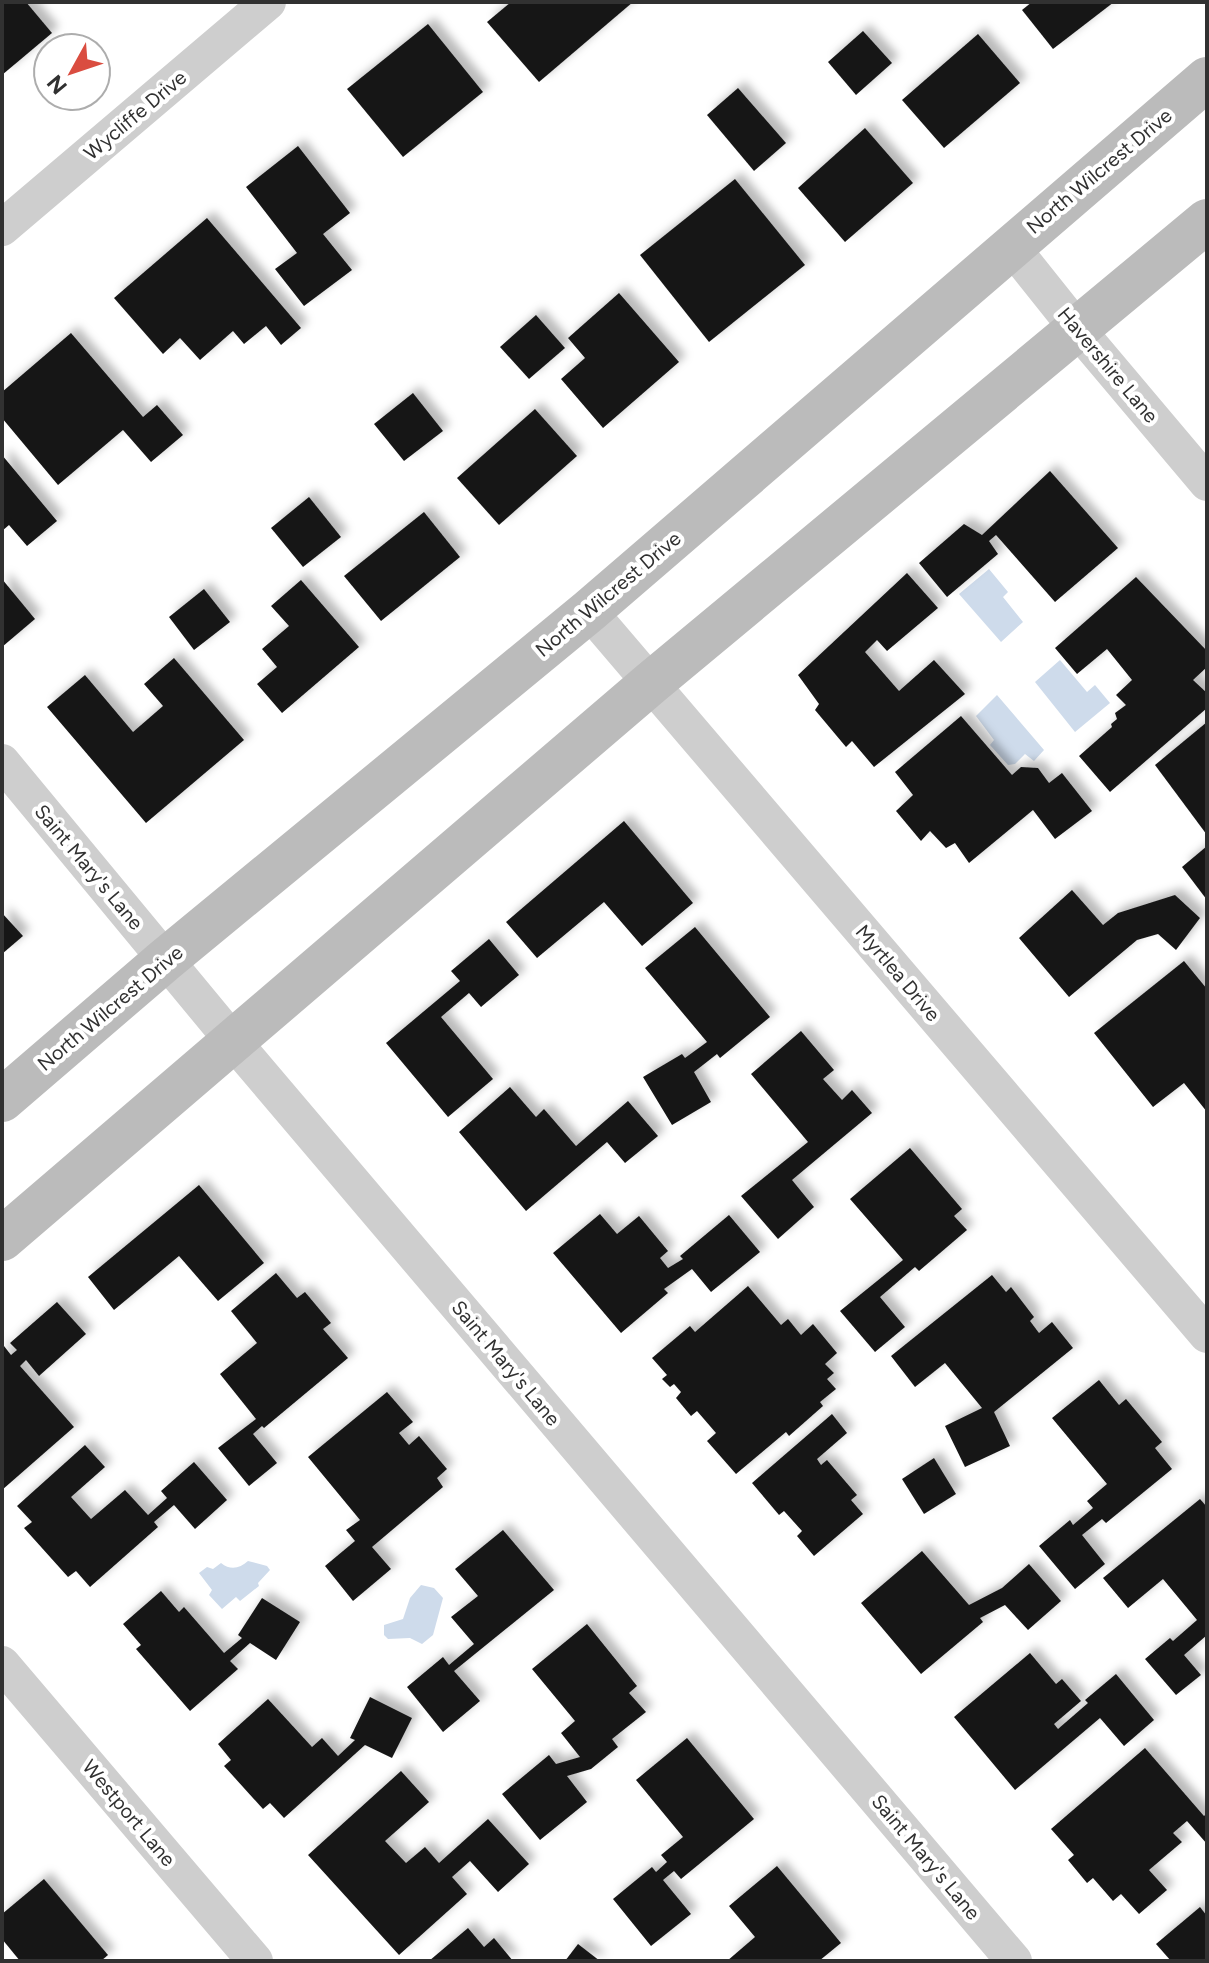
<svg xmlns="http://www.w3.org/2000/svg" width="1209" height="1963" font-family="Figtree,sans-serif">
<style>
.water{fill:#cedbeb}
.building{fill:#181818;filter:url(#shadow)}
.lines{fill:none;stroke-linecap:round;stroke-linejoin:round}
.street{stroke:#cecece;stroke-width:36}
.secondary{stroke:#bbb;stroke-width:44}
.labels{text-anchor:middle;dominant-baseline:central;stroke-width:8;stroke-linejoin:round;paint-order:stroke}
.street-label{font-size:20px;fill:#313131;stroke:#fff}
</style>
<defs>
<filter id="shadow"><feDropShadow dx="7" dy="-7" stdDeviation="4" flood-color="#0004"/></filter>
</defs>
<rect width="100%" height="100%" fill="#fff"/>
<!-- water -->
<g class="water">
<polygon points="989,569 1008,592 1003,597 1023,622 1001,642 959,594"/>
<polygon points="1060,660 1087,692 1095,685 1110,703 1075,732 1035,682"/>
<polygon points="997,695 1044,750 1034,761 1025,754 1015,764 1008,765 990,745 994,740 976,716"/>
<path d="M248,1561l19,5 3,4 -12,13 1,3 -19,15 -4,-4 -14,12 -13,-14 3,-5 -13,-17 8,-6 6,2 8,-6c10,8 19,5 27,-2z"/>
<polygon points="421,1585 434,1588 443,1598 433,1635 422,1644 410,1638 388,1639 384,1635 384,1625 403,1619 410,1598"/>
</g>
<!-- building -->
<g class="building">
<polygon points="2,2 26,2 52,33 2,75"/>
<polygon points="511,2 633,2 539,82 487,22"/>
<polygon points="1032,2 1114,2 1053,49 1022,10"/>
<polygon points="428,24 483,92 403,157 347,89"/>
<polygon points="863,31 892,63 856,95 828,62"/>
<polygon points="978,34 1020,83 944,148 902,100"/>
<polygon points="738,88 786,143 754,171 707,115"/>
<polygon points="865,128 913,183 845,242 798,188"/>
<polygon points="298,146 350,213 323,234 352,270 304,306 275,269 297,253 246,187"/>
<polygon points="735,179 805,265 709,342 640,255"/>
<polygon points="207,218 301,328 281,345 266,326 244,344 233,331 200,360 180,338 163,354 114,298"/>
<polygon points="619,293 679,362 603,428 561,379 585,358 568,338"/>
<polygon points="536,315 565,348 529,379 500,347"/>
<polygon points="71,333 143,417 157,405 183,435 151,462 123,430 58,485 2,418 2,392"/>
<polygon points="413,393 443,431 404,461 374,424"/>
<polygon points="535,409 577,456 499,525 457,478"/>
<polygon points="2,455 57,521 27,546 9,525 2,531"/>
<polygon points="1050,471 1118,548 1055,602 996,535 989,541 998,554 947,597 919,563 964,524 982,535"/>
<polygon points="309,497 341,537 303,567 271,528"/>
<polygon points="424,512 460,557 381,621 344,576"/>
<polygon points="907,573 938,608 887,651 877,640 865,652 899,691 934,660 965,694 874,767 852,741 846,747 815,710 819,704 798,675"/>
<polygon points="1136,577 1207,651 1207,667 1193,680 1207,693 1207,708 1110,792 1079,756 1112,727 1111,724 1117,719 1115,713 1126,705 1116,695 1132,680 1107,649 1077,674 1055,648"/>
<polygon points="2,579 35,619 2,647"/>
<polygon points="301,580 359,647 282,713 257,684 277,667 262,649 289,626 271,606"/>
<polygon points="204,589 230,622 194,650 169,617"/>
<polygon points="174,658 244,740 146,823 47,707 85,675 133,732 163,706 144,684"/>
<polygon points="961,716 1012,775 1021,767 1038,768 1049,783 1062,773 1092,811 1055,839 1033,810 969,863 955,843 946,848 930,831 921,841 896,811 913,795 895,772"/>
<polygon points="1207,722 1207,835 1155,765"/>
<polygon points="624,821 693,903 642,946 604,902 537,958 506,922"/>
<polygon points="1207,846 1207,900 1182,867"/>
<polygon points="1072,890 1103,925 1118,913 1175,895 1200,918 1176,950 1158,934 1137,940 1069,997 1019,938"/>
<polygon points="2,913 23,936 2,954"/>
<polygon points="695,927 770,1017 720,1058 717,1054 694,1072 711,1102 672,1125 643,1077 682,1054 685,1058 707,1042 645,968"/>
<polygon points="489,939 519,975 481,1007 469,993 441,1017 493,1079 448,1117 386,1043 460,981 451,971"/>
<polygon points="1184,961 1207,989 1207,1112 1184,1083 1153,1107 1094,1033"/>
<polygon points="801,1031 834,1070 823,1079 842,1100 852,1090 872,1113 792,1180 814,1207 778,1239 741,1196 808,1142 751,1074"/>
<polygon points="510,1087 536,1117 544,1109 576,1146 628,1101 658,1136 625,1163 607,1142 526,1211 459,1132"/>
<polygon points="910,1148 962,1209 954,1216 967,1230 919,1271 915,1267 880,1297 905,1327 875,1352 840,1311 903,1260 850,1199"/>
<polygon points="199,1185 264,1263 218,1301 179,1256 114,1310 88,1277"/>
<polygon points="600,1214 617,1234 639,1216 668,1251 660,1258 668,1268 683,1259 680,1256 729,1215 760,1252 711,1292 692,1269 664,1289 668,1293 621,1333 553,1253"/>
<polygon points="276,1273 297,1298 305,1292 331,1323 323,1329 348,1358 264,1428 262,1426 253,1434 277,1463 249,1486 218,1448 256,1419 220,1374 257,1343 231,1311"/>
<polygon points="992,1275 1006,1292 1011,1287 1034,1317 1030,1321 1039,1333 1052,1322 1073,1348 994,1412 1010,1446 965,1467 945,1426 982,1408 945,1363 915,1387 891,1356"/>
<polygon points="748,1286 781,1325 788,1319 801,1335 813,1324 837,1353 825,1364 834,1373 827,1379 836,1389 820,1402 823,1406 789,1436 786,1432 736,1474 707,1441 716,1433 697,1411 691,1416 676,1398 681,1392 674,1384 670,1387 662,1379 667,1375 652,1358 690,1326 695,1332"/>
<polygon points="57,1302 86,1334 39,1376 26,1360 20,1366 74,1427 2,1490 2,1348 4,1346 11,1355 17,1350 10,1343"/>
<polygon points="1099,1380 1119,1405 1126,1399 1162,1442 1155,1448 1172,1469 1106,1523 1102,1519 1082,1535 1105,1564 1075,1589 1039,1546 1070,1520 1073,1525 1093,1508 1087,1501 1107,1484 1052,1418"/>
<polygon points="387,1392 413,1422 399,1433 409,1445 419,1436 447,1469 437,1478 443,1487 372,1547 391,1569 353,1601 325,1566 355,1541 346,1530 360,1520 308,1457"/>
<polygon points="832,1414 847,1433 817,1459 821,1465 827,1460 857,1495 851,1500 863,1514 814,1556 797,1536 802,1531 784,1511 779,1515 752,1483"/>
<polygon points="85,1445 105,1467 71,1497 91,1519 125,1490 148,1515 167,1498 161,1491 194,1462 227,1500 195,1529 174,1505 154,1522 158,1527 90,1587 76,1571 68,1577 24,1528 32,1522 17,1506"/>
<polygon points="934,1458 956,1494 924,1514 902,1479"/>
<polygon points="1200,1499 1207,1507 1207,1635 1184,1655 1201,1675 1176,1695 1145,1659 1170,1638 1173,1641 1197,1620 1163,1579 1128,1608 1103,1578"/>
<polygon points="503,1530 554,1590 454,1671 480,1701 443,1732 407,1687 443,1657 449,1665 474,1644 451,1617 478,1596 455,1569"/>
<polygon points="922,1551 969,1605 1002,1588 1029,1564 1061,1601 1028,1630 1005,1605 980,1618 983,1622 921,1674 861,1603"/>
<polygon points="161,1591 179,1612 184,1607 224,1653 242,1638 238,1635 262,1598 300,1622 276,1660 250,1643 230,1661 238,1669 190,1711 136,1649 141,1645 123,1624"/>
<polygon points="587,1624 637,1686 629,1693 646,1712 612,1739 618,1747 591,1769 567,1776 587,1802 540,1840 502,1794 549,1755 556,1764 580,1757 561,1733 575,1721 532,1669"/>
<polygon points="1030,1653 1056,1684 1062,1679 1081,1701 1054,1724 1058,1729 1088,1703 1085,1700 1116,1674 1154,1720 1124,1746 1100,1718 1015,1790 954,1717"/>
<polygon points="370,1697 412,1718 392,1758 365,1745 284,1818 270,1803 263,1809 224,1766 231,1760 218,1744 268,1699 312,1747 322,1738 338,1756 355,1740 350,1738"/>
<polygon points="687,1738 754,1819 681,1879 674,1871 663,1880 691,1914 651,1946 613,1899 652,1867 656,1872 667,1862 661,1855 683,1837 636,1780"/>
<polygon points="1145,1748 1204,1816 1207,1813 1207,1844 1187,1821 1173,1833 1182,1842 1149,1870 1167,1890 1139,1914 1121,1894 1113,1901 1093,1878 1087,1883 1068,1860 1074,1855 1051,1829"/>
<polygon points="401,1771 429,1802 385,1841 406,1863 425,1847 439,1863 488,1819 529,1864 498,1892 470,1861 452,1877 467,1894 399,1955 308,1855"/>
<polygon points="777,1866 841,1943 819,1961 727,1961 755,1937 729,1906"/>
<polygon points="44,1879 108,1955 101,1961 20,1961 2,1939 2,1914"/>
<polygon points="1200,1907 1207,1916 1207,1961 1171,1961 1156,1944"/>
<polygon points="468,1928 484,1947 494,1938 513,1961 429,1961"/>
<polygon points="578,1944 600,1961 565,1961"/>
</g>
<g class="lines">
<!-- street -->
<g class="street">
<polyline points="2,228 268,2"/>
<polyline points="1011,246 1078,330 1207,483"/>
<polyline points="589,611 1207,1335"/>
<polyline points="2,762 232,1040 1014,1961"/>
<polyline points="2,1664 255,1961"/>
</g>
<!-- secondary -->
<g class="secondary">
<polyline points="2,1100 165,960 589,611 1207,79"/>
<polyline points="2,1239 651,683 1207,221"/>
</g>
</g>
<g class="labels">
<!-- street labels -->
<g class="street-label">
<text transform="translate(135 115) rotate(-40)">Wycliffe Drive</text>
<text transform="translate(1099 171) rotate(-40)">North Wilcrest Drive</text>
<text transform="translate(1108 365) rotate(50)">Havershire Lane</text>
<text transform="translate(608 594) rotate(-40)">North Wilcrest Drive</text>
<text transform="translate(89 867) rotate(50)">Saint Mary's Lane</text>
<text transform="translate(898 973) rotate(50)">Myrtlea Drive</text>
<text transform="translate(110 1008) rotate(-40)">North Wilcrest Drive</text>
<text transform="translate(506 1363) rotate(50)">Saint Mary's Lane</text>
<text transform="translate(129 1813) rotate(50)">Westport Lane</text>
<text transform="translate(926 1857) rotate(50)">Saint Mary's Lane</text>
</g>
</g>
<!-- border -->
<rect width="1209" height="1963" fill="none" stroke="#313131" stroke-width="8"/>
<!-- north arrow -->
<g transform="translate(72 72) rotate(230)"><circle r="38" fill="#ffffff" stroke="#adadad" stroke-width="2"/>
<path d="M0-6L14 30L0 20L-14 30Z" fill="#da4d40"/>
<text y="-12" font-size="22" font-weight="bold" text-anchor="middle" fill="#313131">N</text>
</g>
</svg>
